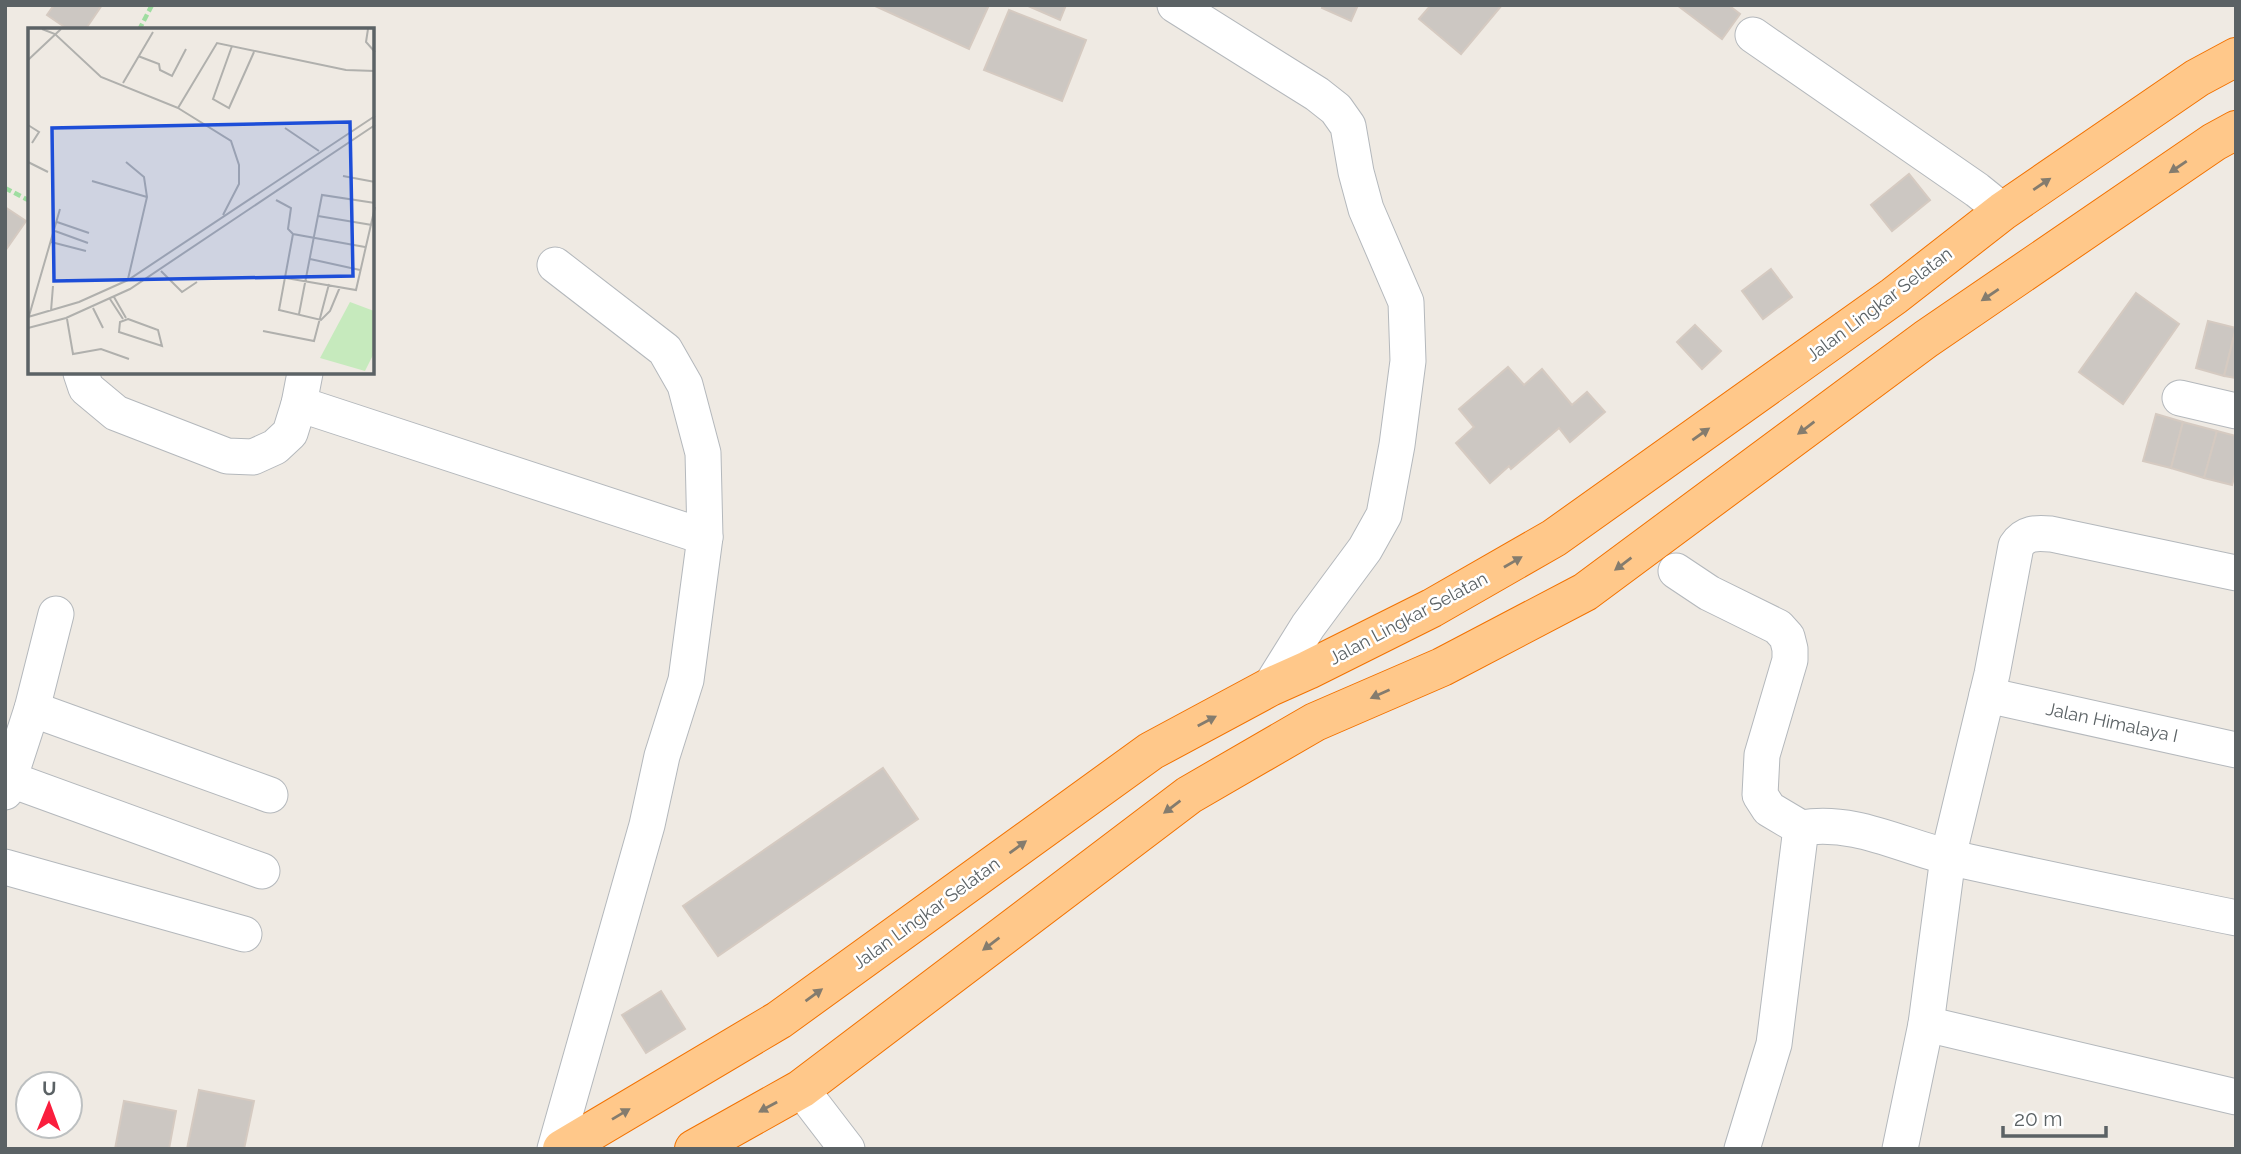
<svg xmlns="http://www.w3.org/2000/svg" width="2241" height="1154" font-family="Raleway,sans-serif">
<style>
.building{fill:#ccc7c2;stroke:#d5cac1;stroke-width:2}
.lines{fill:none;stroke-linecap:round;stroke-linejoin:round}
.minor-casing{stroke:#b4b8bc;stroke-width:37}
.highway-casing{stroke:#f27200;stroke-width:40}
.path{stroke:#9fdda1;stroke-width:4.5;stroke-dasharray:7 3.5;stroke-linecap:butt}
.minor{stroke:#fff;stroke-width:35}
.highway{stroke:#ffc88a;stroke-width:38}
.oneway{fill:#847c6e}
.labels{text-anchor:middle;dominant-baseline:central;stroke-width:5;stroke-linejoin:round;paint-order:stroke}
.street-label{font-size:18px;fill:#5b6265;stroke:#fff}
.inset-road{fill:none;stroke:#b0b0ad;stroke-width:2}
.view{fill:#1d4ed8;fill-opacity:0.15;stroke:#1d4ed8;stroke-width:3.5}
.inset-edge{fill:none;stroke:#5b6265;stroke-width:3.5}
</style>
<rect width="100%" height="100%" fill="#efeae3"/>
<!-- building -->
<g class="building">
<polygon points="54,5 102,5 85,30 69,30 47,15"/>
<polygon points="873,5 989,5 969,49"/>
<polygon points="1026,5 1066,5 1060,20"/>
<polygon points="1323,5 1358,5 1351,21 1322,8"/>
<polygon points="1431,5 1502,5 1461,54 1419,19"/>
<polygon points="1677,5 1732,5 1731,7 1740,14 1722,39"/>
<polygon points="1009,10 1086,40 1062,101 984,70"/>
<polygon points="1909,174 1930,200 1892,231 1871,205"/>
<polygon points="5,207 26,221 5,251"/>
<polygon points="1771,269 1792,297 1763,319 1742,291"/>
<polygon points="2136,293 2179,324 2123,404 2079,372"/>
<polygon points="2208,321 2236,328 2224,376 2196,368"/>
<polygon points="1695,325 1721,351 1702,369 1677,342"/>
<polygon points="2236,328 2236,378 2224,376"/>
<polygon points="1508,367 1524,385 1542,369 1572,405 1587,392 1605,412 1570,442 1559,428 1511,469 1509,466 1490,483 1456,443 1474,427 1459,409"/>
<polygon points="2156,414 2183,422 2171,468 2143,461"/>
<polygon points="2183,422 2217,431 2204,478 2171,468"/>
<polygon points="2217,431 2236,436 2236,471 2232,485 2204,478"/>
<polygon points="883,768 918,819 718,956 683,906"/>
<polygon points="661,991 685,1029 646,1053 622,1015"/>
<polygon points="199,1090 254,1101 244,1149 187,1149"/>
<polygon points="124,1101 176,1111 169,1149 115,1149"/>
</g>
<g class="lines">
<!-- minor casing -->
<g class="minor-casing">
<g id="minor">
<polyline points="1175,5 1317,94 1336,109 1348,126 1356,172 1366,209 1406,302 1408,361 1397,445 1384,515 1365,549 1308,626 1270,687"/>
<polyline points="1753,35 1977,190 2003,211"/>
<polyline points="555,265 665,350 685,385 703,453 705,537 686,680 662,756 647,825 555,1149"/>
<polyline points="81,373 86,388 116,413 227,456 253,457 275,447 290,433 299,404 305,373"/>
<polyline points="2180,398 2236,411"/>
<polyline points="299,404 705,537"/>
<path d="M1676,571l33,22 69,34 9,10 3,12v11l-28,95 -2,40 9,14 32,19c54,-9 100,18 151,30 94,21 189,40 284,60"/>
<polyline points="1987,695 2236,750"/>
<polyline points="32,709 270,795"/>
<polyline points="9,779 262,871"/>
<polyline points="5,792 32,709 56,614"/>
<polyline points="5,867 244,934"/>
<polyline points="1926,1024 2236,1097"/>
<polyline points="801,1089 847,1149"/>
<polyline points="1742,1149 1774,1044 1801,828"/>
<path d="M1900,1149l26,-125 22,-167 44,-183 24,-128c9,-14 20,-13 35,-12l185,39"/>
</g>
</g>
<!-- highway casing -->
<g class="highway-casing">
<g id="highway">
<polyline points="562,1149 779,1020 1151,751 1270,687 1308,670 1432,608 1554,538 1894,296 2003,211 2197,78 2236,57"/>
<polyline points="694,1149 801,1089 1189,795 1315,722 1442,667 1585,592 1926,339 2214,142 2236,130"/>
</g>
</g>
<!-- path -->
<g class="path">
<polyline points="139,30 152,5"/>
<polyline points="5,188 30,201"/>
</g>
<!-- minor -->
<use href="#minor" class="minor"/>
<!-- highway -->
<use href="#highway" class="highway"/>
</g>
<!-- one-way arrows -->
<defs><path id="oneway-solid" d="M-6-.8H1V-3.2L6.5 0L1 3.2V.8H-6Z" transform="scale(1.75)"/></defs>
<g class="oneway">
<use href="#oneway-solid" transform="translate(2178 167) rotate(146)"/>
<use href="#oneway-solid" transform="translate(2042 184) rotate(-34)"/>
<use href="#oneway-solid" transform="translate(1990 295) rotate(146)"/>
<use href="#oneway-solid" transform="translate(1806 428) rotate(143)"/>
<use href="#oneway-solid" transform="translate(1701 434) rotate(-35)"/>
<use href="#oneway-solid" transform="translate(1513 562) rotate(-30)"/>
<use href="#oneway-solid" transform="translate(1623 564) rotate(143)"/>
<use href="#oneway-solid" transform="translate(1380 694) rotate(156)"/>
<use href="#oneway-solid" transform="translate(1207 721) rotate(-28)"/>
<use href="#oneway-solid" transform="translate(1172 807) rotate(143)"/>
<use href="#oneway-solid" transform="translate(1018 847) rotate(-36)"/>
<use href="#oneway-solid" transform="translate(991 944) rotate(143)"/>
<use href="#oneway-solid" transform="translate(814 995) rotate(-36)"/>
<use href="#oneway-solid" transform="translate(768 1107) rotate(151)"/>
<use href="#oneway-solid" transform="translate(621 1114) rotate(-31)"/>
</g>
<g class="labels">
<!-- street labels -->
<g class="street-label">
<text transform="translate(1879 304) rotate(-37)">Jalan Lingkar Selatan</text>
<text transform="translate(1408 618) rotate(-28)">Jalan Lingkar Selatan</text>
<text transform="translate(2112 722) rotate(12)">Jalan Himalaya I</text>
<text transform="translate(926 913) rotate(-36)">Jalan Lingkar Selatan</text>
</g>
</g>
<!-- overview -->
<g transform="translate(28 28)">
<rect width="346" height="346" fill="#efeae3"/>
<path d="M322,274l24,9v42l-9,18 -45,-13z" fill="#c6eabd"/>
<path class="inset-road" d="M14,1l13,5 46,43 77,31 39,-65 129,27 29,1M340,1l-2,13 9,10M204,18l-19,53 16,9 25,-56M110,28l21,8 1,6 12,6 14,-27M0,32l33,-31M95,55l30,-51M150,80l53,33 8,24v19l-16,31M0,97l11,7 -7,11M257,100l34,23M0,134l20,10M98,134l18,15 3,20 -19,82M315,148l32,6M64,153l55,16M248,172l15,8 -3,21 5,5 72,13M290,188l54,9M29,194l32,11M27,203l33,12M265,206l-14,76 42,10 9,-9 10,-24M23,214l35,9M282,231l50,11M133,243l21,21 15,-10M258,250l70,12 19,-83M86,269l12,21M82,271l13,20M65,280l10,20M23,283l2,-25M271,286l23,-119 53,8M1,288l31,-107M0,289l51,-15 49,-22 247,-164M39,291l6,35 28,-5 28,10M100,291l30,11 4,16 -43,-14 1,-10zM0,300l38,-10 64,-29 245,-164M235,303l51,10 15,-57"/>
<path class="view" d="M322,94l3,154 -299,5 -2,-153z"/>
<rect width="346" height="346" class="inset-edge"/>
</g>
<!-- border -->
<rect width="2241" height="1154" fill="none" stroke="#5b6265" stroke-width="14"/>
<!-- north arrow -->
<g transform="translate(49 1105) rotate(1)"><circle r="33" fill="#ffffff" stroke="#bdc0c1" stroke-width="2"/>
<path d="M0-5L12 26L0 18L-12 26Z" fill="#fa1e3d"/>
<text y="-10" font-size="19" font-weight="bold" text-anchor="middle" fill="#5b6265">U</text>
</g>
<!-- scale -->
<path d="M2003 1126v10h103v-10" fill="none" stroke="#5b6265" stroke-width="3.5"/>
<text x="2014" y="1126" font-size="21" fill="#5b6265" stroke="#ffffff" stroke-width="5" paint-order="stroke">20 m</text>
</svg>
